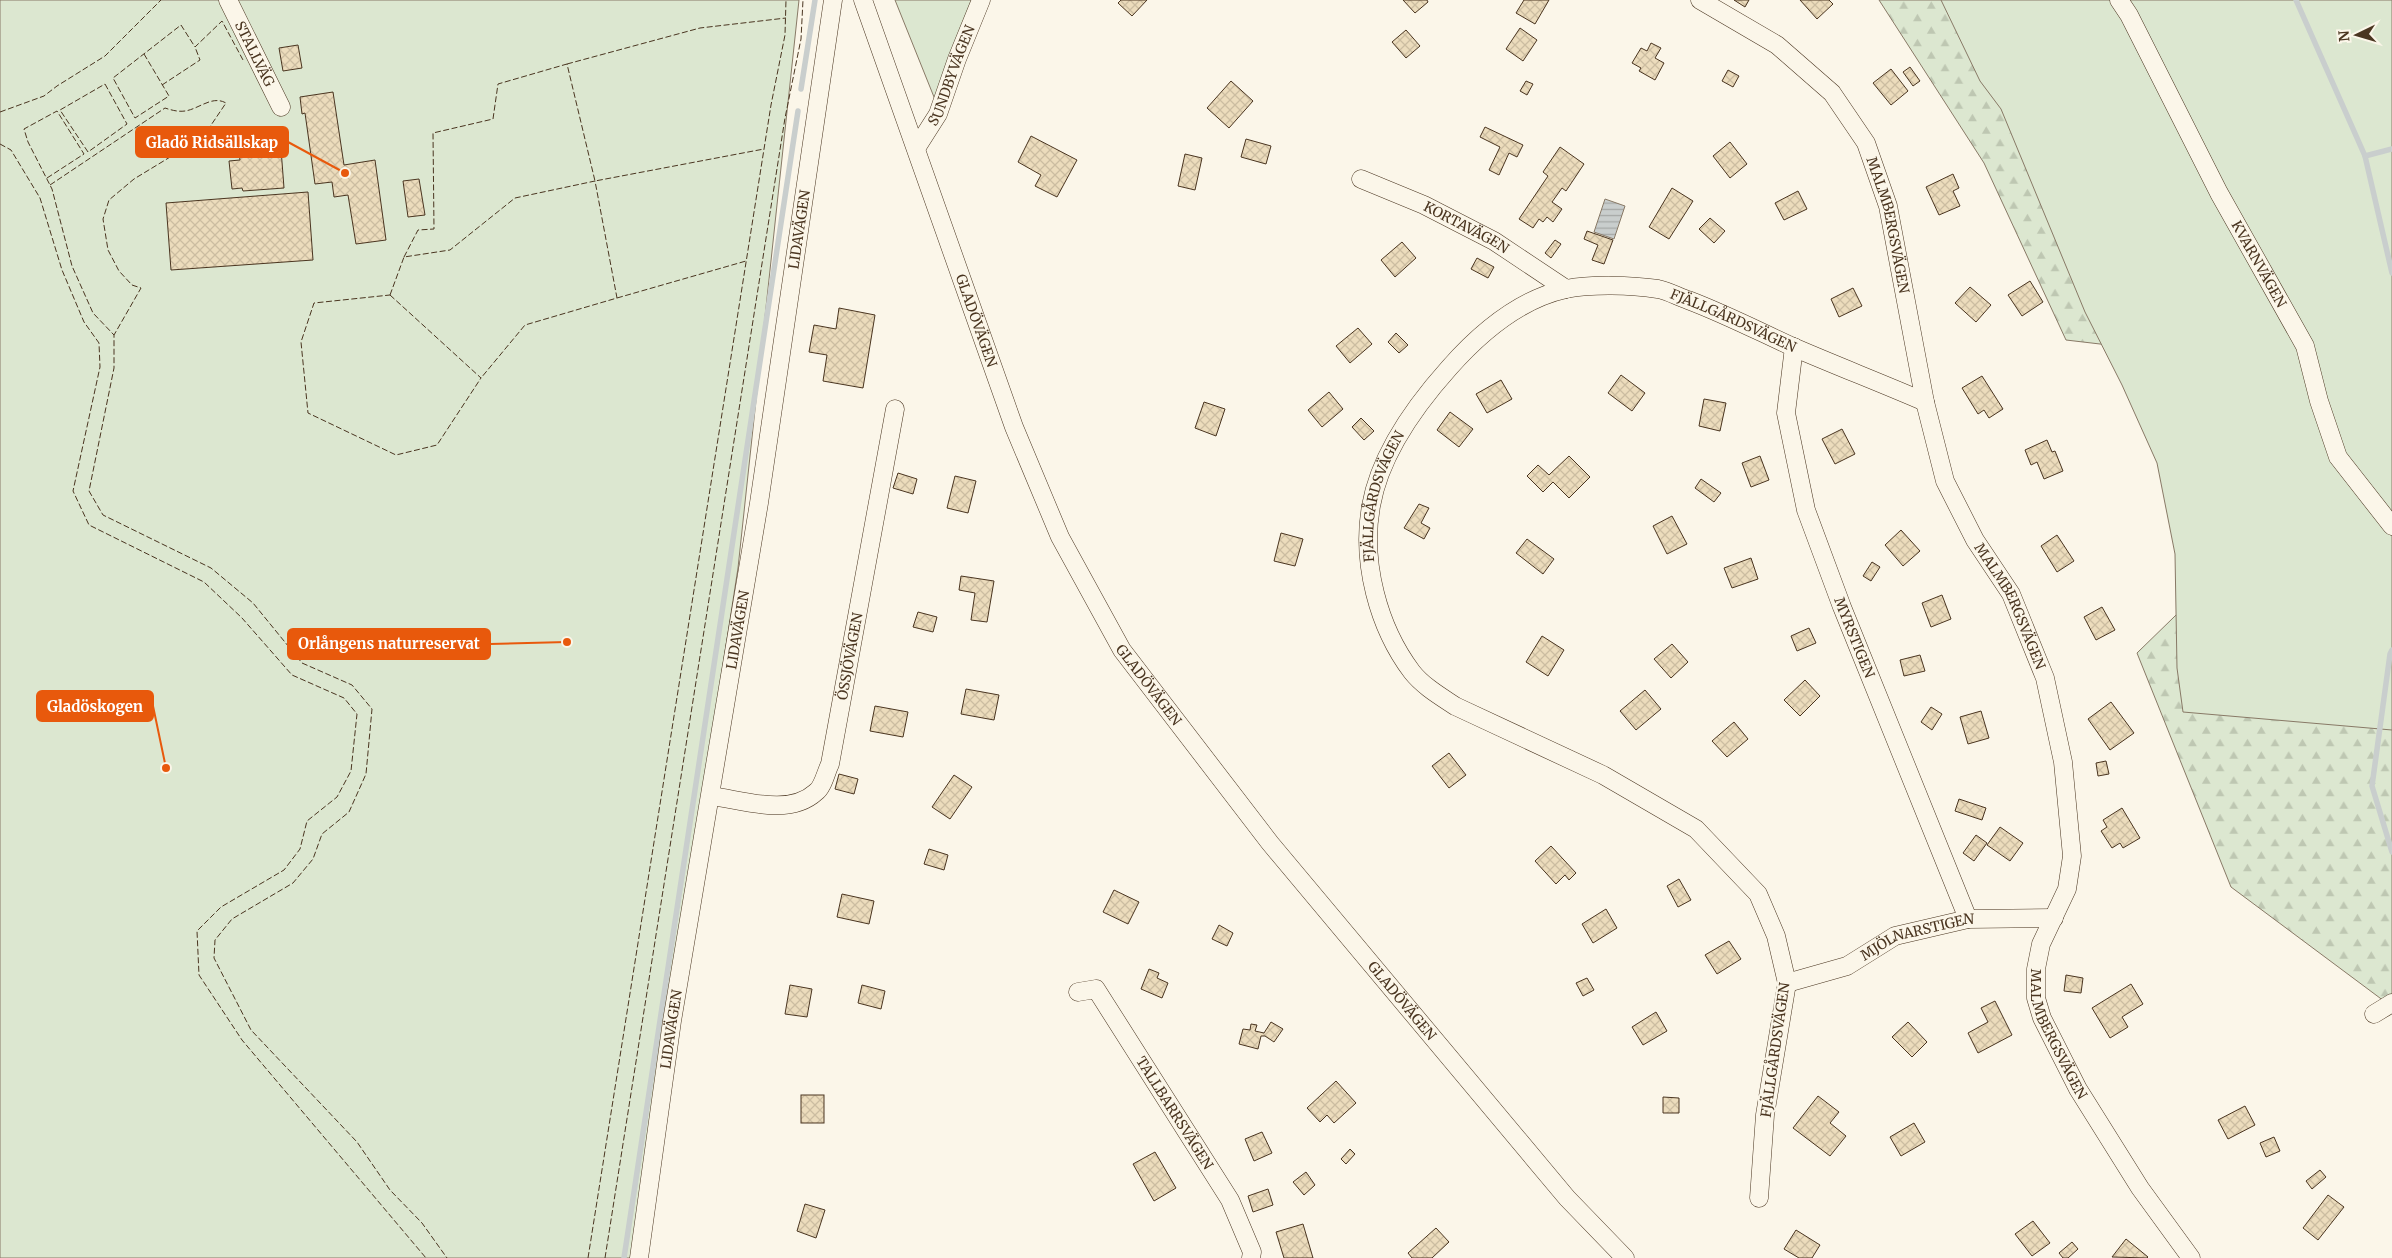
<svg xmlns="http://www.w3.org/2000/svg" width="2392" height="1258" font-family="Merriweather,serif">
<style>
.forest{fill:url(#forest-firs);stroke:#887966}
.park{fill:#dce7d0;stroke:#887966}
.water{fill:url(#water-rules);stroke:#887966}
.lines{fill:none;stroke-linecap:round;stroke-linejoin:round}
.stream{stroke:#c9cecd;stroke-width:5.5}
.building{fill:url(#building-cross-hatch);stroke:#4a3520}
.minor-casing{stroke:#4a3520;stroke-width:19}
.minor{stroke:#fbf6e9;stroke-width:18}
.fence{stroke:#4a3520;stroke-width:1;stroke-dasharray:6 2.5;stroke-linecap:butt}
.labels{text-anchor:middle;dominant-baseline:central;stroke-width:4;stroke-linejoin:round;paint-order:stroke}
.street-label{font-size:14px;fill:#4a3520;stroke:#fbf6e9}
.leader{fill:none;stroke:#e8590c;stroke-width:2}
.callout-dot{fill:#e8590c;stroke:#fbf6e9;stroke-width:2}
.callout{fill:#e8590c;stroke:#e8590c;stroke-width:2}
.callout-label{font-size:15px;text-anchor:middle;font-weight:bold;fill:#fff}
</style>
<defs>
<pattern id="forest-firs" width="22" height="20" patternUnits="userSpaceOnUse" patternTransform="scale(1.25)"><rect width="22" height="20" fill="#dce7d0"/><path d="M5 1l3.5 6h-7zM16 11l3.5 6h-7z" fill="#bec7b2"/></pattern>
<pattern id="water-rules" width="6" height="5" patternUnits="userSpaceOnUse" patternTransform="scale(1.25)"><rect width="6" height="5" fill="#c9cecd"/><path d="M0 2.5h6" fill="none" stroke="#a5a8a6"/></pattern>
<pattern id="building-cross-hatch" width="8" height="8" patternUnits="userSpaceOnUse" patternTransform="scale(1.25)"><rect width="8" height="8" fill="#ecdcbc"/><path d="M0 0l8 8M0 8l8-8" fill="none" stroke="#ccbda1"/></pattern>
</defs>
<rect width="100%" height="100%" fill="#fbf6e9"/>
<!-- forest -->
<polygon class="forest" points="1879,0 2134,0 2392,35 2392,1007 2231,887 2137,653 2248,545 2185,354 2066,340 1984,163"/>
<!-- park -->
<g class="park">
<polygon points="0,0 799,0 738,568 631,1258 0,1258"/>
<polygon points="895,0 973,0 936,102"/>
<polygon points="1941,0 2392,0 2392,730 2183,712 2177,668 2175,554 2157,463 2122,385 2085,312 2001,109 1980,81"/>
</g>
<!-- water -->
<polygon class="water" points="1605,199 1625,206 1614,239 1594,232"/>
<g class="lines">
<!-- stream -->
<g class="stream">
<polyline points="2296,0 2365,156 2392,273"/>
<polyline points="801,89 815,0"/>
<polyline points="2365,156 2392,149"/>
<polyline points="2392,650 2390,654 2372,786 2392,852"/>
<polyline points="624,1258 798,111"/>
</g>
</g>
<!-- building -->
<g class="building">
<polygon points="1121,0 1147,0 1132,16 1118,3"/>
<polygon points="1403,0 1427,0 1428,2 1415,13"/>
<polygon points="1524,0 1549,0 1535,24 1516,13"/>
<polygon points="1734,0 1749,0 1745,7"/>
<polygon points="1800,0 1829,0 1833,4 1817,19"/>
<polygon points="1520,28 1537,40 1523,61 1506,49"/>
<polygon points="1406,30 1420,46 1406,58 1392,42"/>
<polygon points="1651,43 1661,48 1655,58 1664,63 1655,80 1639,71 1641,68 1632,63 1641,48 1647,51"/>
<polygon points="298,45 302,68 283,71 279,48"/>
<polygon points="1910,67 1920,81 1913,86 1903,72"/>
<polygon points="1891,69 1908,91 1891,105 1873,83"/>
<polygon points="1728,70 1739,76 1733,87 1722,81"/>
<polygon points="1231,81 1253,101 1229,128 1207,108"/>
<polygon points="1526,81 1533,84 1527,95 1520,91"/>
<polygon points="333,92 344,165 375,160 386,240 356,244 348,195 334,197 332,182 315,184 305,113 302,114 300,97"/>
<polygon points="1485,127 1523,145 1517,157 1509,153 1499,175 1489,170 1500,147 1480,137"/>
<polygon points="280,136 284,188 243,191 242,188 232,189 229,161 240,160 239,153 256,152 256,142 263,142 263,138"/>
<polygon points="1031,136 1077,160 1057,197 1035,186 1041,175 1018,162"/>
<polygon points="1246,139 1271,146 1266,164 1241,157"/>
<polygon points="1730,142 1747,164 1730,178 1713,156"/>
<polygon points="1560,147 1584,164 1566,191 1562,188 1552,202 1562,209 1553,222 1547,217 1543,222 1539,219 1533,228 1519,219 1548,176 1543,172"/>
<polygon points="1185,154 1202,158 1195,190 1178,186"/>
<polygon points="1953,174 1959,188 1953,191 1960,206 1939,215 1926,187"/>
<polygon points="419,179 425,215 408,217 403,181"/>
<polygon points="1672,188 1693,201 1669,239 1649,227"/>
<polygon points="1798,191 1807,209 1784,220 1775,203"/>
<polygon points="308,192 313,260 171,270 166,203"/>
<polygon points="1710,218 1725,231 1714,243 1699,229"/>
<polygon points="1587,231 1613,240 1604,264 1592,260 1598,245 1584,239"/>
<polygon points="1555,240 1561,244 1551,258 1545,253"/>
<polygon points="1402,242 1416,258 1395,277 1381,260"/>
<polygon points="1477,258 1494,267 1488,278 1471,269"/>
<polygon points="2030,281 2043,302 2022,316 2008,295"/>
<polygon points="1970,287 1991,305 1976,322 1955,303"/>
<polygon points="1853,288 1862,306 1839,317 1831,299"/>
<polygon points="839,308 875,315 863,388 823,381 827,355 809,352 814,325 836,329"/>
<polygon points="1358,328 1372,344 1350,363 1336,346"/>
<polygon points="1396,333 1408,345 1399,353 1388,342"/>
<polygon points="1621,375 1645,393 1632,411 1608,393"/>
<polygon points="1982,376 2003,409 1989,418 1984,410 1978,414 1962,388"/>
<polygon points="1501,380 1512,399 1487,413 1476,394"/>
<polygon points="1329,392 1343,409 1322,427 1308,410"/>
<polygon points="1704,399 1726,403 1720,431 1699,426"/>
<polygon points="1204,402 1225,409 1216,436 1195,428"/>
<polygon points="1450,412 1473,429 1459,447 1437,430"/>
<polygon points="1361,418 1374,431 1364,440 1352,427"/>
<polygon points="1842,429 1855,454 1835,464 1822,439"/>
<polygon points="2047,440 2052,452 2055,451 2063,471 2044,479 2037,462 2031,465 2025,450"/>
<polygon points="1569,456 1590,477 1569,498 1553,482 1543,492 1527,476 1538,465 1549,475"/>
<polygon points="1760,456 1769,480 1751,487 1742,463"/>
<polygon points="898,473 917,479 913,494 893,488"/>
<polygon points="955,476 976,481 968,513 947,508"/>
<polygon points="1701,479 1721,493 1714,502 1695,488"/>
<polygon points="1419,504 1429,508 1421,523 1430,528 1424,539 1404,528"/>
<polygon points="1672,516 1687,544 1667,554 1653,526"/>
<polygon points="1901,530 1920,551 1903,566 1885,545"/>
<polygon points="1281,533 1303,539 1295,566 1274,561"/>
<polygon points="2057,535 2074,561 2057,572 2041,546"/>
<polygon points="1527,539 1554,559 1543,574 1516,553"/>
<polygon points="1751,558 1758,579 1732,588 1724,568"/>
<polygon points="1872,562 1880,567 1871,581 1863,576"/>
<polygon points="961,576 994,581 987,622 971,620 975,593 959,590"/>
<polygon points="1942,595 1951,619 1931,627 1922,603"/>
<polygon points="2102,607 2115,630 2096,640 2084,617"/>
<polygon points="918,612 937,617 933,632 913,627"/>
<polygon points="1809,628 1816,643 1797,651 1791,636"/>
<polygon points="1542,636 1564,650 1548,676 1526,662"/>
<polygon points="1672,644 1688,662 1671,678 1654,659"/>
<polygon points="1920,655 1925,671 1904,676 1900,660"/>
<polygon points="1805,680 1820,696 1800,716 1784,700"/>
<polygon points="966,689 999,695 994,720 961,714"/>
<polygon points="1645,690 1661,709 1636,730 1620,711"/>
<polygon points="2111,702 2134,733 2110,750 2088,719"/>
<polygon points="875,706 908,712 903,737 870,731"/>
<polygon points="1931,707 1942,714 1932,730 1921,722"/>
<polygon points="1981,711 1989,738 1968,744 1960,717"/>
<polygon points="1734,722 1748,739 1727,757 1712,741"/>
<polygon points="1449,753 1466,775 1449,788 1432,766"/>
<polygon points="2106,761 2109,774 2098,776 2096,763"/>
<polygon points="839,774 858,779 854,794 835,789"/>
<polygon points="954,775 972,787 950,819 932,807"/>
<polygon points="1959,799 1986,808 1982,820 1955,811"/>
<polygon points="2122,808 2140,838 2123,848 2120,843 2112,848 2101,831 2107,827 2103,820"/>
<polygon points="2000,827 2023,843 2010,861 1987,845"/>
<polygon points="1976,835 1987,843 1974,861 1963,853"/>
<polygon points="1551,846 1576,873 1569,880 1565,875 1556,884 1535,861"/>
<polygon points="929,849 948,855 944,870 924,864"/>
<polygon points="1679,879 1691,900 1678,907 1667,886"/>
<polygon points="1114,890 1139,902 1128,924 1103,912"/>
<polygon points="842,894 874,901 869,924 837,917"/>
<polygon points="1606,909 1617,928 1593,943 1582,924"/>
<polygon points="1219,925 1233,933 1227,946 1212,939"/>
<polygon points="1729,941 1741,959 1717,974 1705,955"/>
<polygon points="1149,969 1159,973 1157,978 1168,983 1162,998 1141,989"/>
<polygon points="2066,975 2083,978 2081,993 2064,991"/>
<polygon points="1587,978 1594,990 1583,996 1576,983"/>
<polygon points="2131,984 2143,1004 2122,1017 2128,1027 2110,1038 2092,1008"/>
<polygon points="790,985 812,989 807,1017 785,1014"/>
<polygon points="862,985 885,991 881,1009 858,1003"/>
<polygon points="1995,1001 2012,1035 1978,1053 1968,1033 1988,1022 1981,1008"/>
<polygon points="1656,1012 1667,1031 1643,1045 1632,1027"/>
<polygon points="1271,1022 1283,1029 1274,1042 1265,1036 1261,1036 1258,1049 1239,1044 1243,1029 1250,1030 1251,1024 1257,1025 1255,1031 1264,1033"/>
<polygon points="1908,1022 1927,1042 1912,1057 1892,1037"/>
<polygon points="1336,1081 1356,1103 1334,1123 1327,1115 1320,1122 1307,1108"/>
<rect x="801" y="1095" width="23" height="28"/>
<polygon points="1818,1096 1839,1112 1830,1123 1846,1136 1830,1156 1793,1128"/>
<polygon points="1663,1097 1679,1098 1679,1113 1663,1113"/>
<polygon points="2245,1106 2255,1125 2228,1139 2218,1120"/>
<polygon points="1914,1123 1925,1142 1901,1156 1890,1137"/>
<polygon points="1262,1132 1272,1153 1254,1161 1245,1139"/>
<polygon points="2274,1137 2280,1151 2266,1157 2260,1143"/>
<polygon points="1350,1149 1355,1154 1346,1164 1341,1159"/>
<polygon points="1155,1152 1176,1188 1154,1201 1133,1164"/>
<polygon points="2320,1170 2326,1177 2312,1189 2306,1181"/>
<polygon points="1306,1172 1315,1185 1304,1195 1293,1182"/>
<polygon points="1268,1189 1273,1205 1253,1212 1248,1196"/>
<polygon points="2328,1195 2344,1207 2318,1240 2303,1228"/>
<polygon points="805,1204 825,1210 816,1238 797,1231"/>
<polygon points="2033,1221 2050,1243 2032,1256 2015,1234"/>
<polygon points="1303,1224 1313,1258 1284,1258 1276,1232"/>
<polygon points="1436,1228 1449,1242 1432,1258 1412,1258 1408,1253"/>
<polygon points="1796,1230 1820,1245 1812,1258 1799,1258 1784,1249"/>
<polygon points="2126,1239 2148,1257 2147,1258 2112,1257"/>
<polygon points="2072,1242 2078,1249 2068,1258 2063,1258 2059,1253"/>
</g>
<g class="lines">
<!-- minor casing -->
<g class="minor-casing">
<g id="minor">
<path id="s1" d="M228,0l53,107"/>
<path id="s2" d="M863,0l151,427 46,110 62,113 148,193 297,355 58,60"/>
<path id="s3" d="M1700,0l77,45 55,48 34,50 22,63 37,196 20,79 30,59 36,54 34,84 18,84 9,94 -5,33 -26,55 -5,25v29l6,20 36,71 62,99 51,70"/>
<path id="s4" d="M2119,0l10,15 90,178 86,153 14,55 19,56 54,69"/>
<path id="s5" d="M917,147l21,-33 19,-55 24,-59"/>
<path id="s6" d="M1361,179l63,26 70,36 72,48"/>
<path id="s7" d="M1794,347l-8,66 20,97 36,97 126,312"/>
<path id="s8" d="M711,796c32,4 78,21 105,-4 7,-5 10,-20 14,-28l65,-355"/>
<path id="s9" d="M1787,983l60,-17 48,-30 73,-17 86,-1"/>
<path id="s10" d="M1078,992l18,-3 134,211 22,52 -1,6"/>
<polyline points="2374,1014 2392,1003"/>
<path id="s11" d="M1759,1198l6,-83 22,-132 -11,-47 -18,-42 -62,-65 -93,-54 -148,-69c-15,-10 -32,-20 -43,-34 -34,-45 -51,-110 -41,-166 9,-52 44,-100 78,-138 30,-34 71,-69 117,-79 26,-5 65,-4 92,0 10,2 21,8 30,11 37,14 70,31 105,47 44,19 88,36 132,55"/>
<path id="s12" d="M639,1258l33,-237 87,-518 74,-503"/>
</g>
</g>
<!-- minor -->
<use href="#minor" class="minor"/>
<!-- fence -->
<g class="fence">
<polyline points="144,54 169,96 135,118 113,78 181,25 195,47 222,21 243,60"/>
<polyline points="567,64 700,28 786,18"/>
<polygon points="105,84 127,124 88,152 60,110"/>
<polyline points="162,85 200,60 195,47"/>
<polyline points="0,112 44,96 57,86 105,56 161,0"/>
<polyline points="0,144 11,150 40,198 62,270 84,322 99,343 100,367 73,491 89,525 204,582 242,618 292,675 344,698 357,714 351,771 337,797 307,821 300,849 284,870 221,907 197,931 199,975 242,1040 426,1258"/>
<polyline points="47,178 84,154 57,111 24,129 28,142 52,189 72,266 93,313 114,335 114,368 89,491 103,515 211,568 253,603 302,663 352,685 372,709 366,774 349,812 322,834 313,859 293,883 232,919 215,940 214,958 251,1030 357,1142 390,1190 422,1223 447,1258"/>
<path d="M50,185l115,-77c6,2 13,4 20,3 14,-2 27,-16 41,-8l-23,34 -69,42 -25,21 -6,19 5,31 11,21 13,14 9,3 -27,47"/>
<polyline points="404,257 418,230 434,229 433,133 493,119 498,84 567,64 595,181 764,149"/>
<polyline points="390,295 404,257 450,250 515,198 595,181 617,298 525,325 481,378"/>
<polygon points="390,295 481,378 437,445 396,455 308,413 301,342 314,303"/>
<polyline points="617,298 746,261"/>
<polyline points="588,1258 771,105 785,35 786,0"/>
<polyline points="605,1258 785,118 801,39 803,0"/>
</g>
</g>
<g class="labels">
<!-- street labels -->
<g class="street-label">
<text stroke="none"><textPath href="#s1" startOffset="60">STALLVÄG</textPath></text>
<text stroke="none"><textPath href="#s5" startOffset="80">SUNDBYVÄGEN</textPath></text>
<text stroke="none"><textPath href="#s3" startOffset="308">MALMBERGSVÄGEN</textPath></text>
<text stroke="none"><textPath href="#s12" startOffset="1041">LIDAVÄGEN</textPath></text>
<text stroke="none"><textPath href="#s6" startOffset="116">KORTAVÄGEN</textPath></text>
<text stroke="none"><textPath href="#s4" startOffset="299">KVARNVÄGEN</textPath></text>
<text stroke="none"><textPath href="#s2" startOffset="340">GLADÖVÄGEN</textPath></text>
<text stroke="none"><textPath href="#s11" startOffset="1380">FJÄLLGÅRDSVÄGEN</textPath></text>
<text stroke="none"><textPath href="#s11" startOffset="914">FJÄLLGÅRDSVÄGEN</textPath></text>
<text stroke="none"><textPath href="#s3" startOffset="712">MALMBERGSVÄGEN</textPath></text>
<text stroke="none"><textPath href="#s12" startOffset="636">LIDAVÄGEN</textPath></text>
<text stroke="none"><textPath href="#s7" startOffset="302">MYRSTIGEN</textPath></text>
<text stroke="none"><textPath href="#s8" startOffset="250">ÖSSJÖVÄGEN</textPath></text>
<text stroke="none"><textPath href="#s2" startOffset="745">GLADÖVÄGEN</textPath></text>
<text stroke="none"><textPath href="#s9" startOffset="140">MJÖLNARSTIGEN</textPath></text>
<text stroke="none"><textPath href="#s2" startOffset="1150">GLADÖVÄGEN</textPath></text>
<text stroke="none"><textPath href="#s12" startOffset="231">LIDAVÄGEN</textPath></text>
<text stroke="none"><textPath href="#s3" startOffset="1162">MALMBERGSVÄGEN</textPath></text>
<text transform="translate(1775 1050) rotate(-82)">FJÄLLGÅRDSVÄGEN</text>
<text stroke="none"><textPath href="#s10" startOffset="165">TALLBARRSVÄGEN</textPath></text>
</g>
</g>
<!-- callouts -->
<path class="leader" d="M345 173L288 142M567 642L490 644M166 768L153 706"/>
<g class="callout-dot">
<circle cx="345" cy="173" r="5"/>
<circle cx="567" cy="642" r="5"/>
<circle cx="166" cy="768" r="5"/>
</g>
<g class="callout">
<rect x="136" y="127" width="152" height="30" rx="5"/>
<rect x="288" y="629" width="202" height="30" rx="5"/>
<rect x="37" y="691" width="116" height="30" rx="5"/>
</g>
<g class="callout-label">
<text x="212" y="148">Gladö Ridsällskap</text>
<text x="389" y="649">Orlångens naturreservat</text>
<text x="95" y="712">Gladöskogen</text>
</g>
<!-- north arrow -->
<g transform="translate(2357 35) rotate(265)" stroke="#fbf6e9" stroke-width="4" paint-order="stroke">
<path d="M0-4L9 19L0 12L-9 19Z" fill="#4a3520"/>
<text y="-8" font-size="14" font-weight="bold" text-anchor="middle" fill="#4a3520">N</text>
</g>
</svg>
